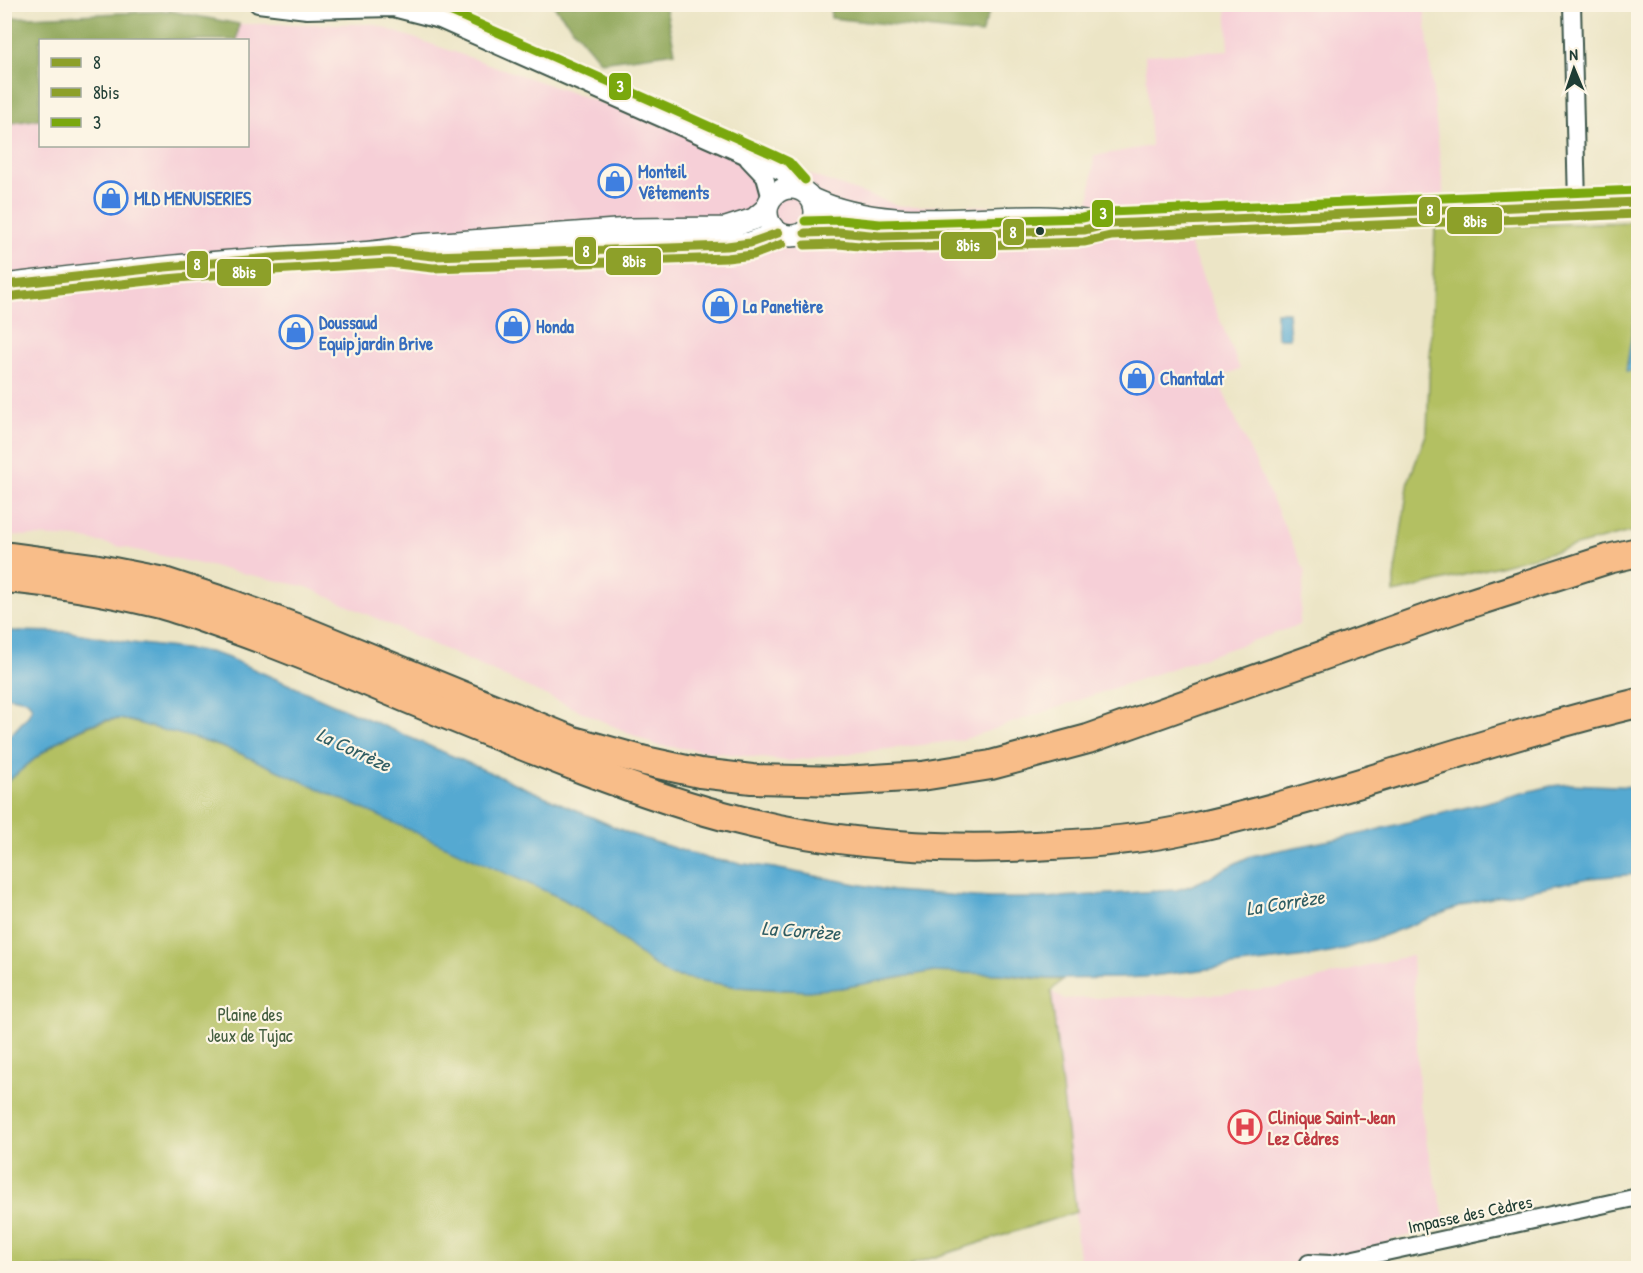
<svg xmlns="http://www.w3.org/2000/svg" width="1643" height="1273" font-family="'Patrick Hand',sans-serif">
<style>
.built{fill:#f6cfd7}
.green{fill:#b3c062;stroke:#697e4b;stroke-width:1.5}
.forest{fill:#8ea658;stroke:#567246;stroke-width:1.5}
.water{fill:#55a9d1;stroke:#3a7382;stroke-width:1.5}
.lines{fill:none;stroke-linecap:round;stroke-linejoin:round}
.minor-casing{stroke:#3e564a;stroke-width:20}
.tertiary-casing{stroke:#3e564a;stroke-width:24}
.trunk-casing{stroke:#3e564a;stroke-width:32}
.minor{stroke:#fff;stroke-width:16}
.tertiary{stroke:#fff;stroke-width:21}
.trunk{stroke:#f8bd89;stroke-width:28}
.bus-1-casing{stroke:#fcf5e5;stroke-width:14}
.bus-2-casing{stroke:#fcf5e5;stroke-width:14}
.bus-3-casing{stroke:#fcf5e5;stroke-width:14}
.bus-1{stroke:#8da029;stroke-width:9}
.bus-2{stroke:#8da029;stroke-width:9}
.bus-3{stroke:#7aa80d;stroke-width:9}
.bus-dot{fill:#1f3d34;stroke:#fcf5e5;stroke-width:2}
.labels{text-anchor:middle;dominant-baseline:central;stroke-width:4.5;stroke-linejoin:round;paint-order:stroke}
.shop-label{font-size:18px;font-weight:bold;fill:#366cbe;stroke:#fcf5e5;text-anchor:start}
.park-label{font-size:18px;fill:#445e40;stroke:#fcf5e5}
.health-label{font-size:18px;font-weight:bold;fill:#be3a42;stroke:#fcf5e5;text-anchor:start}
.street-label{font-size:18px;fill:#1f3d34;stroke:#fcf5e5}
.water-label{font-size:20px;font-style:italic;fill:#2f5d63;stroke:#fcf5e5}
.line-badge{stroke:#fcf5e5;stroke-width:2}
.badge-label{font-size:16px;text-anchor:middle;font-weight:bold;fill:#fff}
</style>
<rect width="100%" height="100%" fill="#fcf5e5"/>
<filter id="ink" filterUnits="userSpaceOnUse"><feTurbulence type="fractalNoise" baseFrequency=".0167" numOctaves="2"/><feDisplacementMap in="SourceGraphic" scale="12" xChannelSelector="R" yChannelSelector="G"/><feConvolveMatrix kernelMatrix="1 2 1 2 8 2 1 2 1" color-interpolation-filters="sRGB"/></filter>
<filter id="wash" filterUnits="userSpaceOnUse"><feTurbulence type="fractalNoise" baseFrequency=".008" numOctaves="4" result="noise"/><feDisplacementMap in="SourceGraphic" scale="24" xChannelSelector="R" yChannelSelector="G"/><feGaussianBlur stdDeviation="1.35" result="paint"/><feColorMatrix in="noise" values="0 0 0 0 0 0 0 0 0 0 0 0 0 0 0 0 0 1.4 0 .05"/><feComposite in="paint" operator="in"/></filter>
<g filter="url(#wash)">
<rect width="100%" height="100%" fill="#ece5c6"/>
<!-- built -->
<g class="built">
<polygon points="1226,5 1424,5 1447,227 1186,236 1240,369 1217,378 1305,571 1299,625 962,740 787,761 655,745 307,587 80,538 5,535 5,124 40,119 40,146 248,146 248,40 237,40 239,24 373,24 900,206 1089,206 1094,156 1151,146 1145,55 1229,50"/>
<polygon points="1412,955 1420,1103 1428,1151 1447,1227 1391,1240 1373,1268 1080,1268 1051,991 1063,999 1222,994 1281,988"/>
</g>
<!-- green -->
<g class="green">
<polygon points="1638,222 1638,530 1394,593 1394,578 1409,480 1427,432 1435,228"/>
<path d="M121,719l67,17 51,17 282,125 42,21 32,19 56,45 13,9 11,4 63,11 45,3 58,-2 88,-16 72,2 27,4 34,2 -11,11 25,221 -175,56h-896l-1,-484c36,-29 69,-61 117,-65z"/>
</g>
<!-- forest -->
<g class="forest">
<polygon points="553,5 665,5 675,52 601,62"/>
<polygon points="830,5 830,4 992,5 981,34 831,18"/>
<polygon points="170,11 239,24 237,40 40,40 40,119 5,124 5,18"/>
</g>
<!-- water -->
<g class="water">
<polygon points="1276,312 1288,312 1290,338 1277,338"/>
<polygon points="1635,314 1638,314 1638,371 1626,371"/>
<path d="M5,631l65,1 62,11 77,9 17,5 407,178 76,24 65,9 119,23 96,7h55l132,-8c27,-6 50,-24 75,-34l105,-21 195,-49 19,-2 68,3v87l-49,4 -117,24 -92,35 -45,15 -29,5 -162,20 -23,1 -73,1 -47,-5 -72,-2 -88,16 -34,3 -69,-4 -69,-12 -18,-12 -56,-45 -32,-19 -324,-146c-29,-11 -58,-19 -88,-26 -10,-3 -22,-7 -32,-8 -42,0 -84,39 -114,65v-43l23,-25 4,-9 -5,-7 -22,-4z"/>
</g>
</g>
<g filter="url(#ink)">
<g class="lines">
<!-- minor casing -->
<g class="minor-casing">
<g id="minor">
<polyline points="258,4 307,10 393,8 440,20 767,165 782,172 796,188"/>
<polyline points="1572,4 1577,204"/>
<polyline points="748,159 765,177 771,199"/>
<polyline points="1309,1263 1331,1264 1638,1197"/>
</g>
</g>
<!-- tertiary casing -->
<g class="tertiary-casing">
<g id="tertiary">
<circle cx="791" cy="212" r="24"/>
<path d="M812,199c73,33 152,17 229,18 23,0 46,5 68,7l529,-22"/>
<path d="M805,233c41,-1 81,2 121,1"/>
<polyline points="468,255 727,246 750,243 778,233"/>
<path d="M4,285c89,-11 178,-21 268,-27 48,-4 97,-2 144,-13l213,-16 97,-1 28,-9 13,-11"/>
</g>
</g>
<!-- trunk casing -->
<g class="trunk-casing">
<g id="trunk">
<polyline points="4,556 93,568 164,582 225,602 309,633 573,741 645,761 700,773 752,779 843,781 922,776 991,765 1088,739 1462,606 1608,559 1638,552"/>
<path d="M4,578c51,4 103,13 152,25 24,6 49,16 73,24 45,16 90,34 135,53 73,31 146,61 221,90 50,19 101,37 154,50 103,26 207,32 313,25 45,-2 90,-6 135,-16 153,-33 299,-90 451,-126"/>
</g>
</g>
<!-- minor -->
<use href="#minor" class="minor"/>
<!-- tertiary -->
<use href="#tertiary" class="tertiary"/>
<!-- trunk -->
<use href="#trunk" class="trunk"/>
<!-- bus-1 casing -->
<g class="bus-1-casing">
<g id="bus-1">
<polyline points="805,233 839,232 880,236 1084,230 1109,224 1638,202"/>
<polyline points="4,285 165,267 272,258 389,251 433,256 727,246 750,243 778,233"/>
</g>
</g>
<!-- bus-2 casing -->
<g class="bus-2-casing">
<g id="bus-2">
<polyline points="805,245 839,244 880,248 1084,242 1111,236 1638,214"/>
<polyline points="5,297 166,279 273,270 389,263 433,268 727,258 753,255 782,244"/>
</g>
</g>
<!-- bus-3 casing -->
<g class="bus-3-casing">
<g id="bus-3">
<polyline points="428,4 445,9 772,154 789,162 805,180"/>
<polyline points="805,221 840,220 880,224 1082,218 1109,212 1638,190"/>
</g>
</g>
<!-- bus-1 -->
<use href="#bus-1" class="bus-1"/>
<!-- bus-2 -->
<use href="#bus-2" class="bus-2"/>
<!-- bus-3 -->
<use href="#bus-3" class="bus-3"/>
</g>
</g>
<!-- icons -->
<defs>
<g id="shop-ring" transform="scale(1.725)"><circle r="9.5" fill="#fcf5e5" stroke="#3f7fe0" stroke-width="1.5"/><path d="M-5-2.5h2.3a2.7 3.5 0 0 1 5.4 0H5L5.5 6h-11ZM-1.5-2.5h3a1.5 2.3 0 0 0-3 0Z" fill="#3f7fe0"/></g>
<g id="hospital-ring" transform="scale(1.725)"><circle r="9.5" fill="#fcf5e5" stroke="#e0444e" stroke-width="1.5"/><path d="M-5-5h3v3.5h4V-5h3V5h-3V1.5h-4V5h-3Z" fill="#e0444e"/></g>
</defs>
<g fill-rule="evenodd">
<use href="#shop-ring" x="615" y="181"/>
<use href="#shop-ring" x="111" y="198"/>
<use href="#shop-ring" x="720" y="306"/>
<use href="#shop-ring" x="513" y="326"/>
<use href="#shop-ring" x="296" y="332"/>
<use href="#shop-ring" x="1137" y="378"/>
<use href="#hospital-ring" x="1245" y="1127"/>
</g>
<!-- markers -->
<circle class="bus-dot" cx="1040" cy="231" r="5"/>
<g class="labels">
<!-- shop labels -->
<g class="shop-label">
<text x="638" y="171">Monteil<tspan x="638" dy="21">Vêtements</tspan></text>
<text x="134" y="198">MLD MENUISERIES</text>
<text x="743" y="306">La Panetière</text>
<text x="319" y="322">Doussaud<tspan x="319" dy="21">Equip'jardin Brive</tspan></text>
<text x="536" y="326">Honda</text>
<text x="1160" y="378">Chantalat</text>
</g>
<!-- park labels -->
<g class="park-label">
<text x="250" y="1014">Plaine des<tspan x="250" dy="21">Jeux de Tujac</tspan></text>
</g>
<!-- health labels -->
<g class="health-label">
<text x="1268" y="1117">Clinique Saint-Jean<tspan x="1268" dy="21">Lez Cèdres</tspan></text>
</g>
<!-- street labels -->
<g class="street-label">
<text transform="translate(1470 1214) rotate(-12)">Impasse des Cèdres</text>
</g>
<!-- water labels -->
<g class="water-label">
<text transform="translate(354 749) rotate(25)">La Corrèze</text>
<text transform="translate(1285 902) rotate(-9)">La Corrèze</text>
<text transform="translate(801 930) rotate(4)">La Corrèze</text>
</g>
</g>
<g class="line-badge">
<rect x="608" y="72" width="24" height="29" rx="6" fill="#7aa80d"/>
<rect x="1418" y="196" width="23" height="29" rx="6" fill="#8da029"/>
<rect x="1091" y="199" width="23" height="29" rx="6" fill="#7aa80d"/>
<rect x="1446" y="206" width="57" height="29" rx="6" fill="#8da029"/>
<rect x="1002" y="218" width="23" height="28" rx="6" fill="#8da029"/>
<rect x="940" y="231" width="57" height="29" rx="6" fill="#8da029"/>
<rect x="574" y="236" width="23" height="29" rx="6" fill="#8da029"/>
<rect x="605" y="247" width="57" height="29" rx="6" fill="#8da029"/>
<rect x="186" y="250" width="23" height="29" rx="6" fill="#8da029"/>
<rect x="216" y="258" width="56" height="29" rx="6" fill="#8da029"/>
</g>
<g class="badge-label">
<text x="620" y="92">3</text>
<text x="1430" y="216">8</text>
<text x="1103" y="219">3</text>
<text x="1475" y="227">8bis</text>
<text x="1013" y="238">8</text>
<text x="968" y="251">8bis</text>
<text x="586" y="257">8</text>
<text x="634" y="267">8bis</text>
<text x="197" y="270">8</text>
<text x="244" y="278">8bis</text>
</g>
<!-- margin -->
<rect width="1643" height="1273" fill="none" stroke="#fcf5e5" stroke-width="24"/>
<!-- legend -->
<rect x="39" y="39" width="210" height="108" fill="#fcf5e5" stroke="#a4ab9e" stroke-width="1.5"/>
<rect x="51" y="58" width="30" height="9" fill="#8da029" stroke="#a4ab9e" stroke-width="1.5"/>
<text x="93" y="69" font-size="18" fill="#1f3d34">8</text>
<rect x="51" y="88" width="30" height="9" fill="#8da029" stroke="#a4ab9e" stroke-width="1.5"/>
<text x="93" y="99" font-size="18" fill="#1f3d34">8bis</text>
<rect x="51" y="118" width="30" height="9" fill="#7aa80d" stroke="#a4ab9e" stroke-width="1.5"/>
<text x="93" y="129" font-size="18" fill="#1f3d34">3</text>
<!-- north arrow -->
<g transform="translate(1574 69) rotate(358)" stroke="#fcf5e5" stroke-width="4.5" paint-order="stroke">
<path d="M0-4.5L10 22L0 15L-10 22Z" fill="#1f3d34"/>
<text y="-9" font-size="16" font-weight="bold" text-anchor="middle" fill="#1f3d34">N</text>
</g>
</svg>
